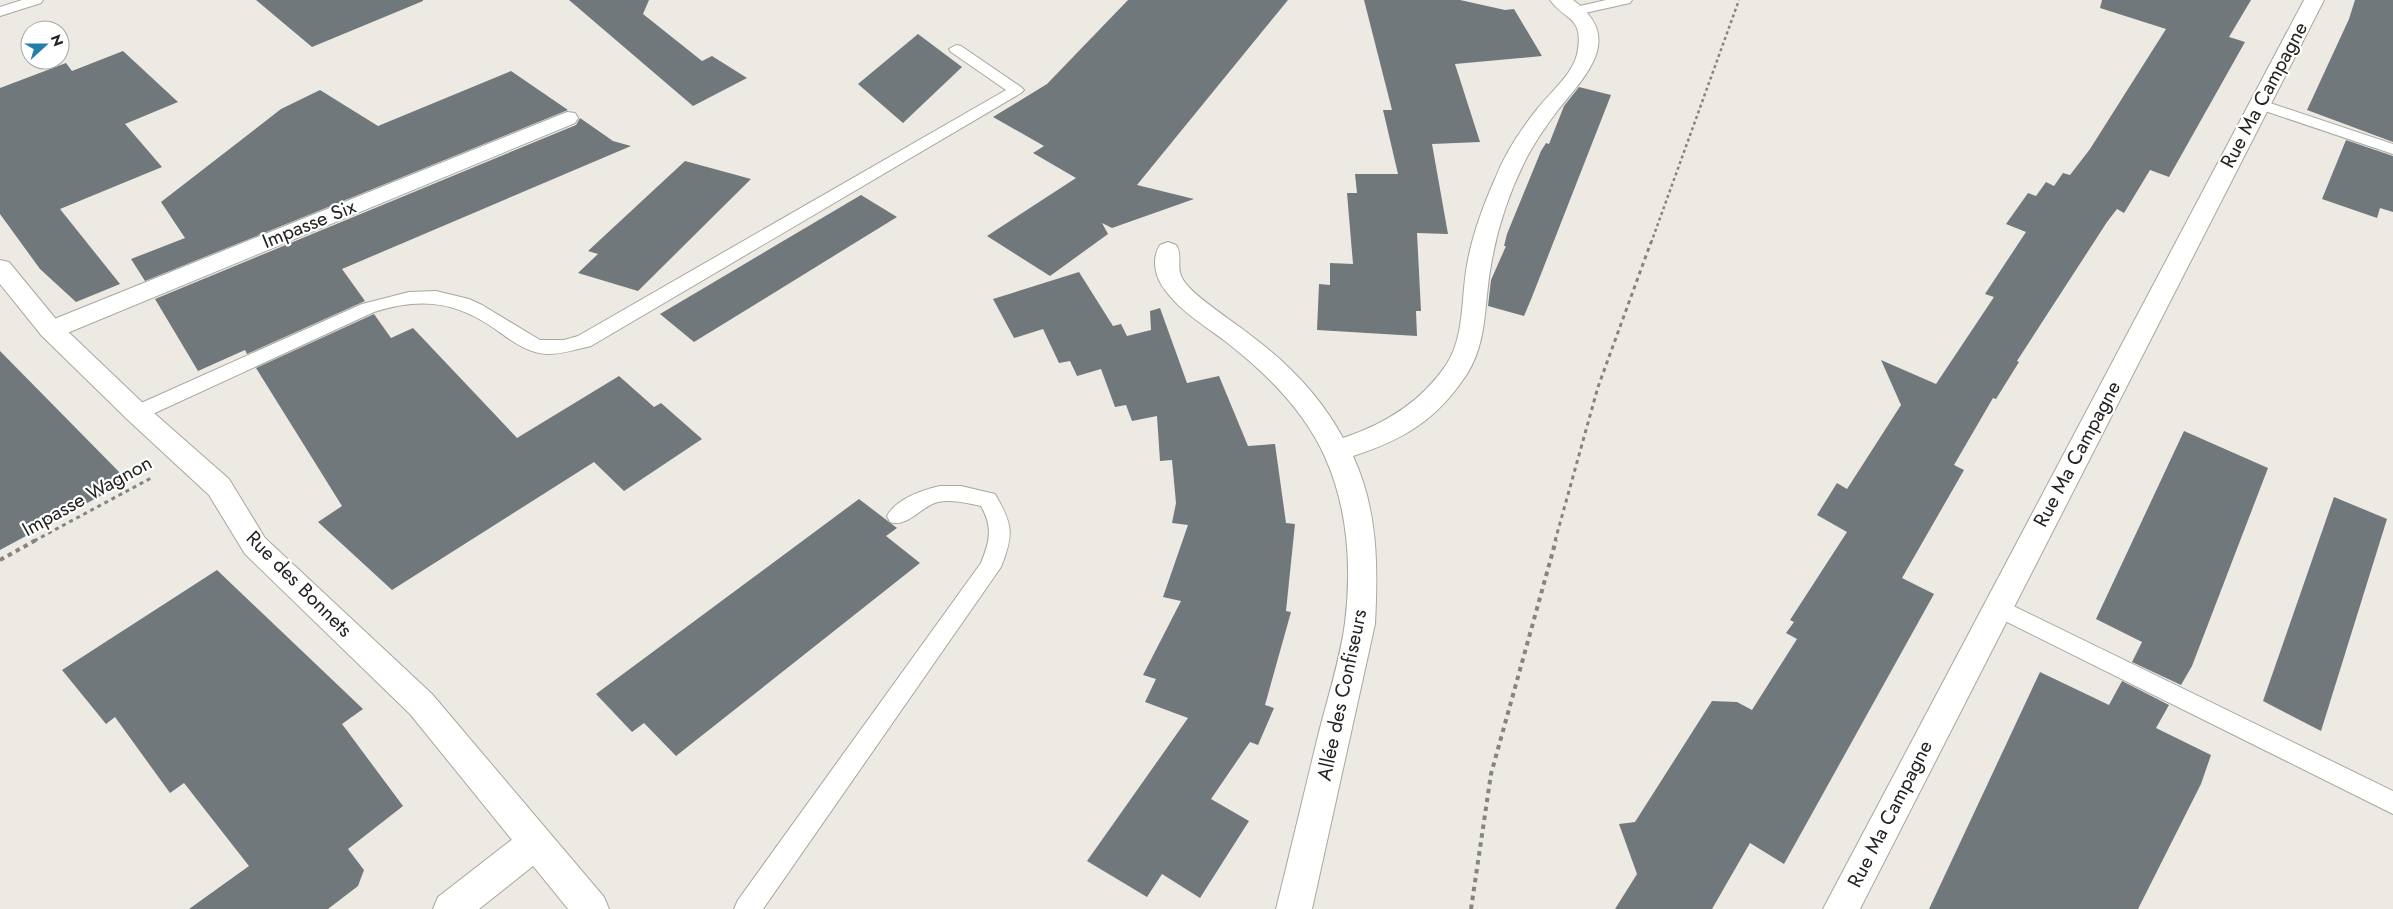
<svg xmlns="http://www.w3.org/2000/svg" width="2393" height="909" font-family="Jost,sans-serif">
<style>
.building{fill:#71787b}
.lines{fill:none;stroke-linecap:round;stroke-linejoin:round}
.service-casing{stroke:#a8a69f;stroke-width:2}
.minor-casing{stroke:#a8a69f;stroke-width:2}
.tertiary-casing{stroke:#a8a69f;stroke-width:2}
.path-far2{stroke:#86847f;stroke-width:2.5;stroke-dasharray:3 3;stroke-linecap:butt}
.path-far1{stroke:#86847f;stroke-width:3;stroke-dasharray:4 4;stroke-linecap:butt}
.path{stroke:#86847f;stroke-width:4;stroke-dasharray:4.5 4.5;stroke-linecap:butt}
.service{fill:#fff;fill-rule:evenodd}
.minor{fill:#fff;fill-rule:evenodd}
.tertiary{fill:#fff;fill-rule:evenodd}
.labels{text-anchor:middle;dominant-baseline:central;stroke-width:4.5;stroke-linejoin:round;paint-order:stroke}
.street-label{font-size:20px;fill:#242320;stroke:#fff}
</style>
<rect width="100%" height="100%" fill="#edeae3"/>
<!-- building -->
<g class="building">
<polygon points="256,0 423,0 423,1 312,47"/>
<polygon points="569,0 649,0 643,14 702,61 712,56 747,78 693,106"/>
<polygon points="1128,0 1288,0 1137,185 1194,199 1112,228 1102,223 1108,234 1050,276 987,236 1076,178 1033,153 1044,146 993,117 1047,84"/>
<polygon points="1364,0 1460,0 1505,10 1514,9 1542,56 1455,64 1480,142 1432,144 1448,234 1417,233 1421,311 1416,311 1417,336 1317,330 1319,284 1330,285 1330,263 1353,264 1347,193 1357,193 1355,174 1398,174 1383,110 1392,110"/>
<polygon points="2102,0 2251,0 2229,37 2245,42 2169,177 2150,170 2124,213 2117,209 2107,222 2017,361 2019,362 1996,399 1993,398 1954,465 1964,470 1902,578 1934,594 1784,864 1750,843 1712,909 1615,909 1637,874 1619,824 1635,822 1712,701 1737,702 1752,710 1797,639 1786,633 1794,622 1790,620 1847,532 1817,515 1837,483 1847,489 1901,405 1881,360 1936,384 1994,297 1985,294 2026,232 2006,224 2028,193 2036,196 2046,182 2054,186 2063,173 2070,175 2090,149 2166,29 2100,8"/>
<polygon points="2355,0 2393,0 2393,142 2307,110 2349,19"/>
<polygon points="918,34 962,67 903,123 858,84"/>
<polygon points="123,51 178,102 125,124 162,167 60,209 120,284 76,302 40,269 0,214 0,88 66,63 72,71"/>
<polygon points="511,71 568,110 145,281 131,259 185,238 161,202 281,109 320,90 378,126"/>
<polygon points="1579,87 1611,95 1532,297 1524,316 1488,306 1491,280 1506,246 1504,246 1507,234 1541,151 1546,143 1549,144 1564,106"/>
<polygon points="580,118 613,141 631,146 342,269 365,301 247,354 245,350 198,371 155,299 576,125"/>
<polygon points="2346,140 2393,156 2393,212 2380,208 2377,218 2322,199"/>
<polygon points="685,161 751,179 638,291 578,273 598,254 588,251"/>
<polygon points="861,195 897,217 694,342 660,314"/>
<polygon points="1079,272 1113,326 1121,324 1127,336 1151,330 1150,311 1160,308 1187,383 1219,376 1248,446 1275,444 1286,523 1295,524 1286,611 1291,612 1265,705 1274,708 1258,745 1250,742 1211,799 1249,821 1200,898 1162,874 1147,897 1087,861 1188,718 1145,702 1156,679 1143,675 1181,601 1163,597 1188,525 1172,523 1176,503 1172,460 1160,461 1157,416 1132,421 1126,405 1115,407 1101,369 1077,376 1070,361 1059,363 1043,329 1014,338 993,299"/>
<polygon points="374,314 391,338 413,328 517,438 619,376 654,407 661,403 702,439 624,491 594,462 392,590 318,522 342,506 256,368"/>
<polygon points="0,351 128,481 0,550"/>
<polygon points="2184,431 2268,468 2192,666 2181,685 2132,662 2142,642 2096,619"/>
<polygon points="2334,497 2387,519 2321,731 2263,701"/>
<polygon points="859,499 897,528 886,536 920,563 676,756 644,723 632,732 596,694"/>
<polygon points="217,570 363,709 342,724 403,806 348,849 364,870 358,886 328,909 189,909 249,866 184,783 170,793 115,717 106,724 62,670"/>
<polygon points="2040,672 2109,705 2122,681 2169,705 2156,728 2211,755 2201,784 2138,909 1929,909"/>
</g>
<g class="lines">
<!-- service casing -->
<g class="service-casing">
<g id="service">
<polygon points="22,0 43,0 41,3 0,16 0,7"/>
<polygon points="1606,0 1632,0 1630,3 1576,15 1569,11 1571,8"/>
<path d="M956,45l5,1 60,41 3,3 -3,3 -430,253c-14,3 -28,8 -42,8 -20,0 -36,-12 -51,-23 -42,-30 -76,-34 -124,-19l-230,106 -7,2 -7,-2 -3,-5 3,-5 232,-104 47,-12 27,-1 33,8 13,6 58,35h24l14,-4 428,-246 -55,-38 -2,-3z"/>
<polygon points="2258,99 2393,144 2393,154 2253,107 2250,104"/>
<path d="M940,486h21l34,8c18,31 19,40 6,73l-238,342h-29l4,-9 243,-337c9,-22 12,-36 0,-57 -14,-3 -29,-7 -43,-4 -17,4 -30,26 -48,20l-3,-6c9,-17 35,-26 53,-30z"/>
<polygon points="1997,598 2393,791 2393,814 1989,613 1986,607 1989,601"/>
</g>
</g>
<!-- minor casing -->
<g class="minor-casing">
<g id="minor">
<path d="M1550,0h23c52,38 13,75 -15,110 -12,16 -24,33 -33,51 -16,32 -28,68 -34,104 -7,37 -3,76 -24,109 -30,46 -64,66 -114,82 25,54 25,110 22,168l-63,285h-36c14,-56 27,-112 41,-169 9,-37 23,-79 28,-117 7,-55 3,-115 -20,-166 -21,-47 -60,-85 -100,-116 -20,-15 -45,-30 -60,-51 -10,-13 -14,-31 -5,-45l8,-3 8,3c7,10 0,22 6,33 10,18 50,42 67,56 38,28 72,63 94,104 42,-14 78,-36 103,-73 19,-28 15,-68 21,-100 5,-29 16,-59 28,-86 10,-26 26,-50 43,-71 14,-18 37,-35 40,-59 5,-33 -14,-29 -28,-49z"/>
<polygon points="567,112 575,113 578,118 575,123 60,336 51,339 42,336 38,330 42,324"/>
<polygon points="535,827 547,831 552,843 547,855 479,909 433,909 438,897 523,831"/>
</g>
</g>
<!-- tertiary casing -->
<g class="tertiary-casing">
<g id="tertiary">
<polygon points="2304,0 2324,0 1860,909 1823,909"/>
<polygon points="0,260 9,262 60,324 146,406 229,479 265,538 432,694 604,897 609,909 568,909 410,714 245,554 209,495 128,420 42,336 0,284"/>
</g>
</g>
<!-- path-far2 -->
<polyline class="path-far2" points="1651,243 1739,0"/>
<!-- path-far1 -->
<g class="path-far1">
<polyline points="34,541 153,477"/>
<polyline points="1555,541 1598,387 1651,242"/>
</g>
<!-- path -->
<g class="path">
<polyline points="0,560 36,540"/>
<polyline points="1471,909 1491,774 1556,540"/>
</g>
<!-- service -->
<use href="#service" class="service"/>
<!-- minor -->
<use href="#minor" class="minor"/>
<!-- tertiary -->
<use href="#tertiary" class="tertiary"/>
</g>
<g class="labels">
<!-- street labels -->
<g class="street-label">
<text transform="translate(2264 95) rotate(-62)">Rue Ma Campagne</text>
<text transform="translate(309 224) rotate(-22)">Impasse Six</text>
<text transform="translate(2077 454) rotate(-62)">Rue Ma Campagne</text>
<text transform="translate(87 496) rotate(-29)">Impasse Wagnon</text>
<text transform="translate(299 584) rotate(45)">Rue des Bonnets</text>
<text transform="translate(1342 695) rotate(-78)">Allée des Confiseurs</text>
<text transform="translate(1890 814) rotate(-63)">Rue Ma Campagne</text>
</g>
</g>
<!-- north arrow -->
<g transform="translate(45 45) rotate(69)"><circle r="24" fill="#ffffff" stroke="#a7a7a6"/>
<path d="M0-4L9 19L0 12L-9 19Z" fill="#247eac"/>
<text y="-8" font-size="14" font-weight="bold" text-anchor="middle" fill="#242320">N</text>
</g>
</svg>
